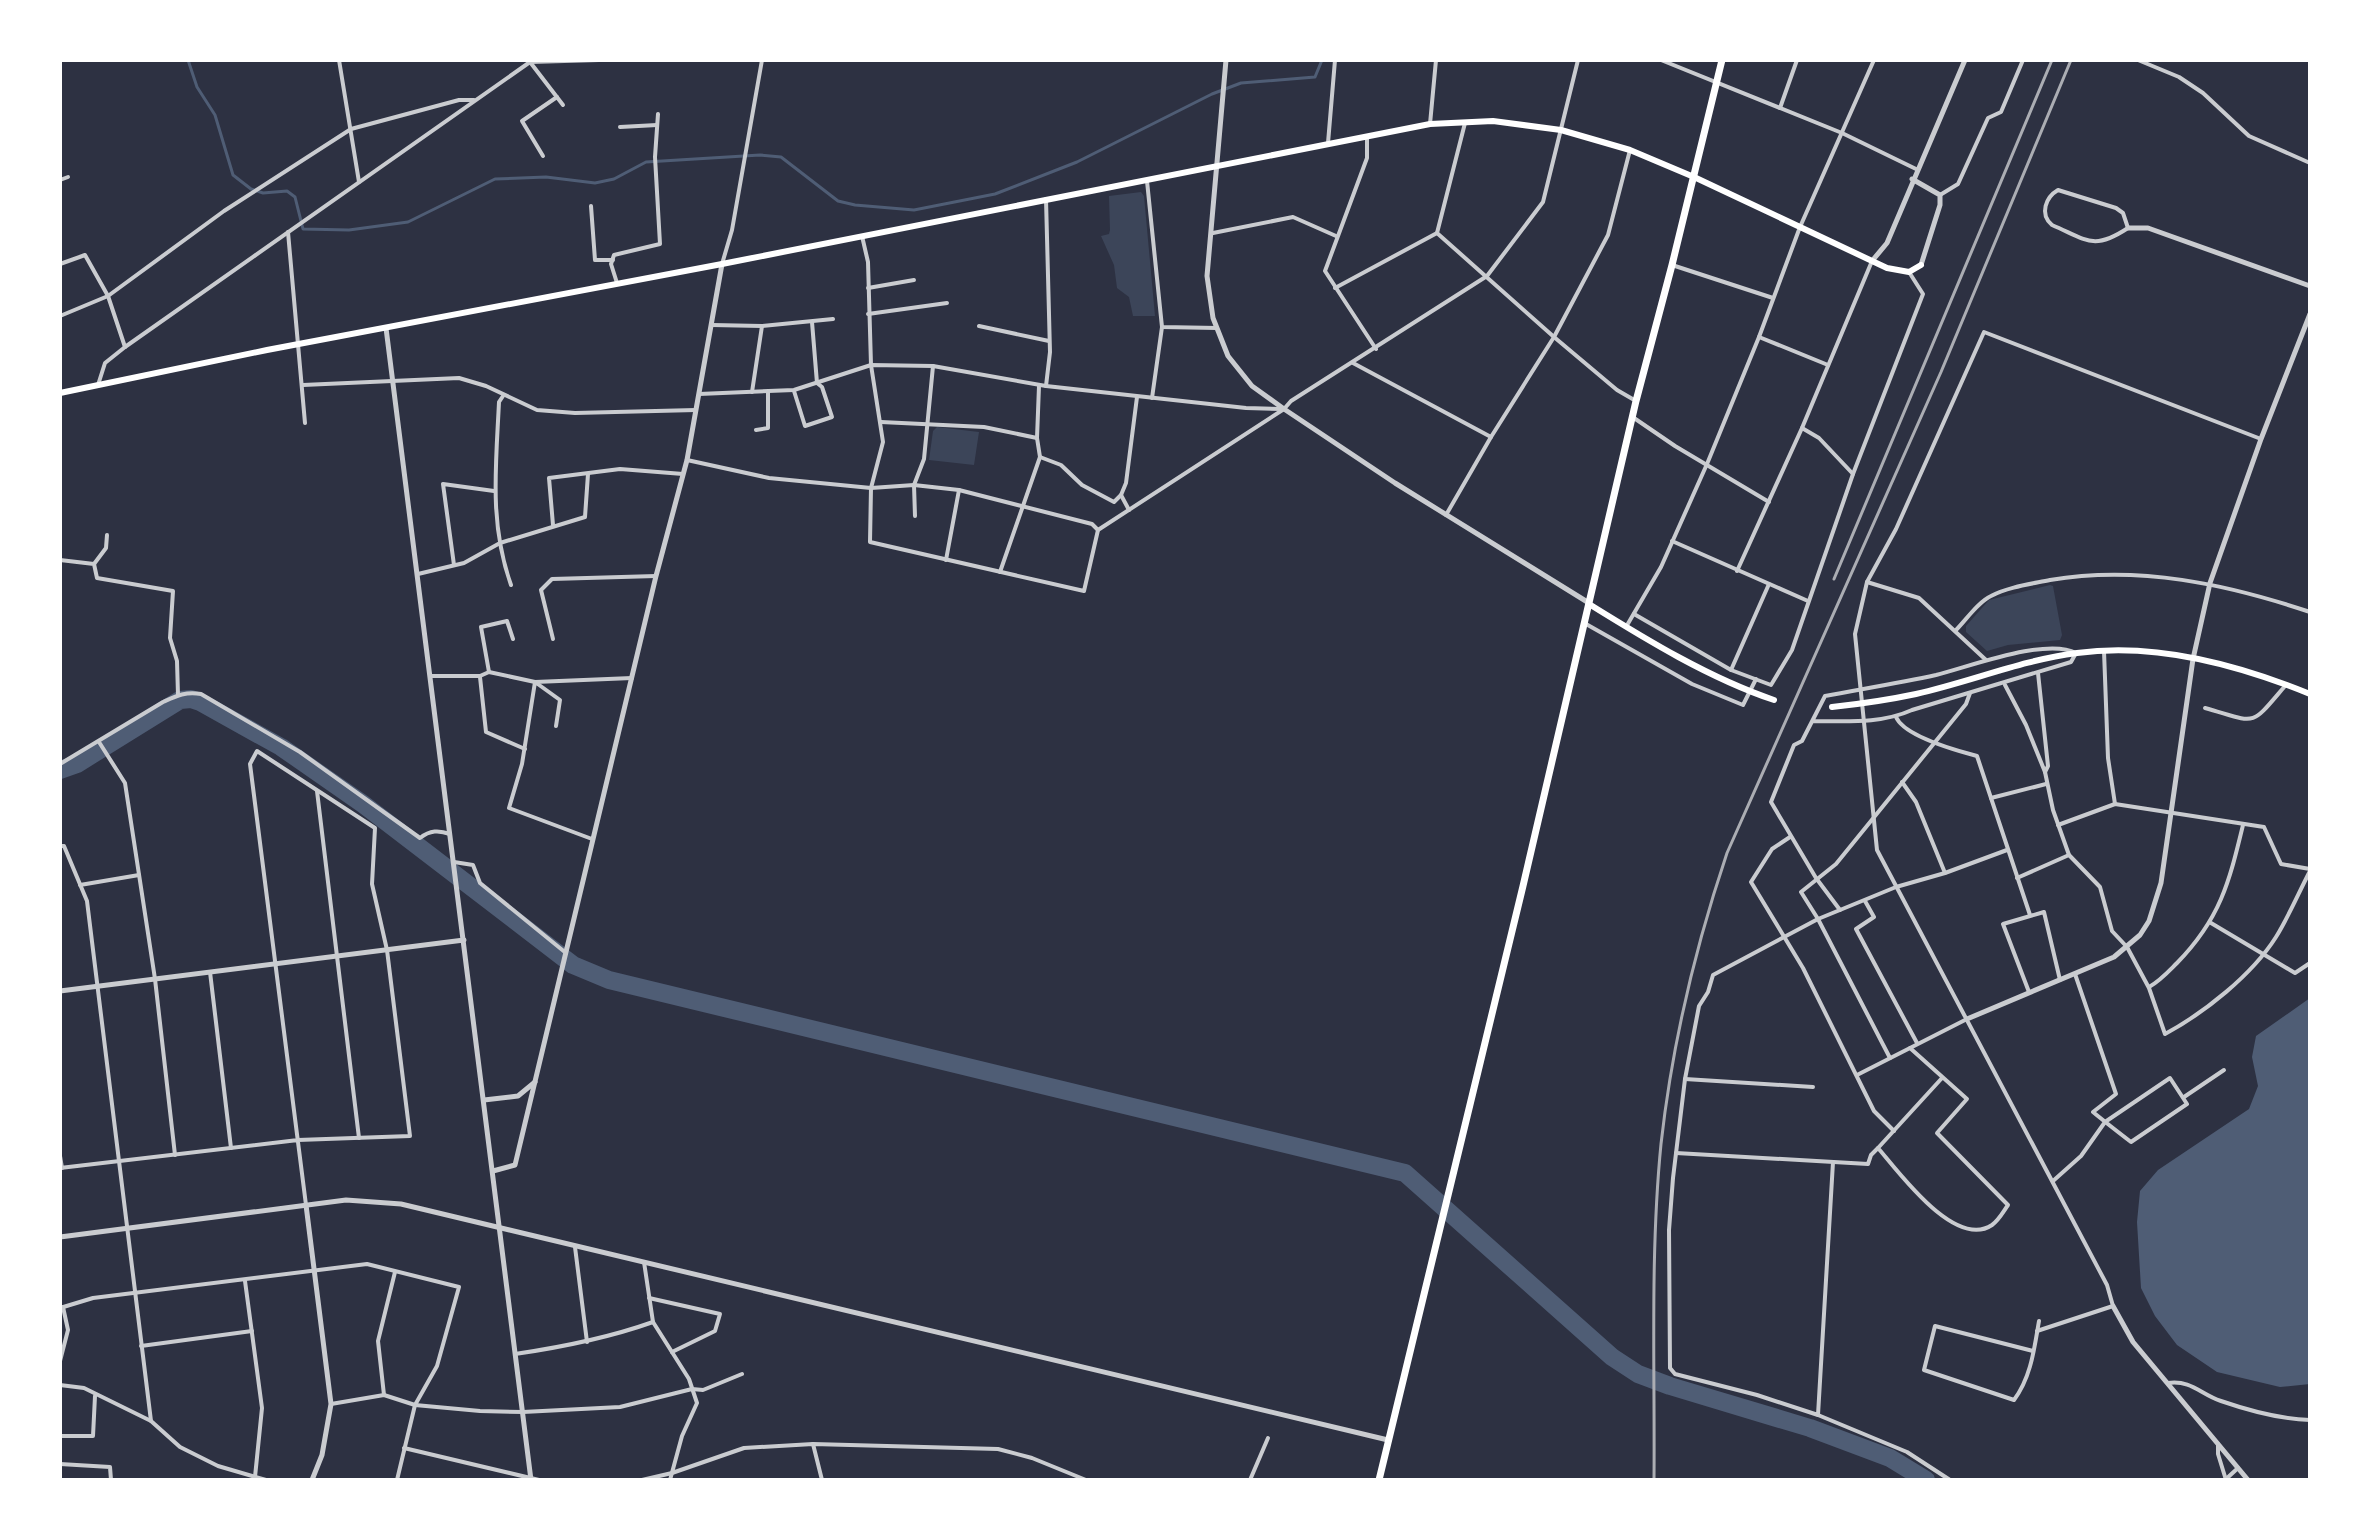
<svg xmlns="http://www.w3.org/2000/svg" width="2370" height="1540" font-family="Bitter,serif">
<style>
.green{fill:#3c4559}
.water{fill:#4f5d75}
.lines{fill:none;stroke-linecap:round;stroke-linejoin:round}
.stream{stroke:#4f5d75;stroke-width:3}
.river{stroke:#4f5d75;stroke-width:18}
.minor{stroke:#caccd0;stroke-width:4}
.tertiary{stroke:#caccd0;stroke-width:5}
.secondary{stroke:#fff;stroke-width:6}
.trunk{stroke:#fff;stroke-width:7}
.rail{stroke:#abadb3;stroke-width:3}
</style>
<rect width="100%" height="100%" fill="#2d3142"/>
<!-- green -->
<g class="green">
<polygon points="1141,192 1144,196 1155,316 1133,316 1129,297 1117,288 1114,265 1101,236 1109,234 1110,230 1109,196"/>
<polygon points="937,427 979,432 974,465 929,460 933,431"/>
<polygon points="2050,585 2053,586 2062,635 2060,640 2008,645 1987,651 1966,632 1966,626 1989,600"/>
</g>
<!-- water -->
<polygon class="water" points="2310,998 2310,1384 2280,1387 2217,1372 2177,1345 2155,1316 2141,1288 2137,1222 2140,1191 2158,1170 2249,1109 2258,1086 2252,1057 2256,1036"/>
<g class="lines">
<!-- stream -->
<polyline class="stream" points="188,60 197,87 215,115 233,175 251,189 263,193 287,191 295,197 303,229 349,230 408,222 495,179 546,177 595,183 614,179 646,162 760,155 781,157 838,201 855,205 914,210 995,194 1077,162 1212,94 1241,83 1315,77 1322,60"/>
<!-- river -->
<polyline class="river" points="60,770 77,764 180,700 191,699 200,702 281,747 363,804 573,965 609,980 1405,1173 1612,1357 1638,1374 1670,1386 1810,1428 1890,1458 1926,1480"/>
<!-- minor -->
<g class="minor">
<polyline points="339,60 359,182"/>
<polyline points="1661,60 1842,133 1916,169"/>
<polyline points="2138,60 2179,77 2203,93 2249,136 2310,163"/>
<polyline points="530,62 563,105"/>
<polyline points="1780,108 1797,60"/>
<polyline points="1465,123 1437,233 1554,337 1617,390 1636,401"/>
<polyline points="1430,124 1436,60"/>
<polyline points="620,127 657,125"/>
<polyline points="1367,138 1367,158 1325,271 1376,349"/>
<polyline points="1328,143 1335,60"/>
<polyline points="543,156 522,121 557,97"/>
<polyline points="60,180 68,177"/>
<polyline points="1147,181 1162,327 1217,328"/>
<path d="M2058,190l58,18 7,5 5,15c-35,23 -41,12 -76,-3 -13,-11 -6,-28 6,-35z"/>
<polyline points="1940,195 1958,184 1988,118 2001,112 2023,60"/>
<polyline points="591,206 595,260 613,260"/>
<polyline points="288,232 305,423"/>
<polyline points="1213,233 1293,217 1336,236"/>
<polyline points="862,236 868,262 871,365 883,442 871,488 870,542 1084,591 1098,530 1284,409 1291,401 1487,276 1543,202 1578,60"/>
<polyline points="60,264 85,255 108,296 125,347"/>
<polyline points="722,264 732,230 762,60"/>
<polyline points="1672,265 1773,298"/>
<polyline points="617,283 611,264 614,255 660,244 655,157 658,114"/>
<polyline points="868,288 914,280"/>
<polyline points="1335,288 1437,233"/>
<polyline points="868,314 947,303"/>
<polyline points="60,316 108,296 224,211 351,129 459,100 474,100"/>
<polyline points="712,325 762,326 833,319"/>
<polyline points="979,326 1049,341"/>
<polyline points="1759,337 1828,365"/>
<polyline points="1353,363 1491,437"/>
<polyline points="98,385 105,363 125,347 530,62 599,60"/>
<polyline points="303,385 459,378 486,386 537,410 575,413 696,410"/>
<polyline points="1046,386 1050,352 1046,199"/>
<polyline points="794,391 805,426 832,417 822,387 817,383 812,322"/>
<polyline points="752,392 762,326"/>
<polyline points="699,394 794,390 871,365 933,366 1046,386 1246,408 1282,409"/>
<path d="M503,396l-4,6c-3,64 -10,121 12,183"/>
<polyline points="1152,398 1162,327"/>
<polyline points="1634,418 1675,446 1769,502"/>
<polyline points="881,422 984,427 1037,438"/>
<polyline points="1802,428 1819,438 1853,474"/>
<polyline points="756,430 768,428 768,392"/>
<polyline points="1040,457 1061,465 1082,485 1114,502 1121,495 1126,483 1137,397"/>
<polyline points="687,460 769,478 871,488 914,485 959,490 1092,524 1098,530"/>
<polyline points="1121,495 1129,510"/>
<polyline points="1446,515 1491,437 1554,337 1608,235 1630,150"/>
<polyline points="915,516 914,485 924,459 933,366"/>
<polyline points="553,525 549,478 620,469 683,474"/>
<polyline points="1672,541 1808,601"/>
<polyline points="60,560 94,564 97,578 173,591 170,638 177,661 178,695"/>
<polyline points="946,560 959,490"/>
<polyline points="94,564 106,548 107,535"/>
<polyline points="454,565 443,484 494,491"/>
<polyline points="1737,571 1802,428 1872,261"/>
<polyline points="1000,572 1040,457 1037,438 1039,386"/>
<polyline points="418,574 464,563 500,543 585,517 588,474"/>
<polyline points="1867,582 1919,598 1986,660"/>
<polyline points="1634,614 1731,670 1771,685 1792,650 1853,474 1923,294 1909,272"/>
<polyline points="1586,624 1692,684 1743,705 1756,679"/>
<polyline points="1626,627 1661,567 1707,464 1759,337 1800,227 1874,60"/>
<path d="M1956,630c10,-10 22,-28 35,-34 17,-9 40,-12 59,-16 89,-15 176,4 260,32"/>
<polyline points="553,639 541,590 552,579 656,576"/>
<polyline points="2104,651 2108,758 2115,804"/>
<polyline points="1731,670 1769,584"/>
<polyline points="489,672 481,627 507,621 513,639"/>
<polyline points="2038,673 2048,766 2045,772"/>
<polyline points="431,676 480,676 489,672 535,682 632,678"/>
<polyline points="480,677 486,732 525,749"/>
<path d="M2005,685l21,40 19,47 8,38 16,45 31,32 12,44 15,16 22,41 16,46c39,-21 87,-59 111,-97 13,-21 23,-45 34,-66"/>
<path d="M2205,708c53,15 44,20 80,-22"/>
<path d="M1896,717c8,19 62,34 81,39l53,159"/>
<path d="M1813,721c34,0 68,3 99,-11l159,-48 5,-9c-30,-16 -107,14 -140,22 -37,8 -74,14 -111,21l-23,45 -8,4 -23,57 45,76 24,32"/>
<polyline points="556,726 560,700 535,682 522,764 509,808 592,839"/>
<polyline points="99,742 125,783 155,979 175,1155"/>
<path d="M60,764l103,-62c13,-6 23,-11 38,-8l99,58 120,86c10,-8 19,-8 30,-4"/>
<polyline points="1902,782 1916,802 1945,873"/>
<polyline points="317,791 359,1138"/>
<polyline points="1991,798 2046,784"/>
<polyline points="2058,825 2115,804 2264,827 2281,864 2310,869"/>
<polyline points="1790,837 1772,849 1751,882 1803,968 1874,1111 1894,1131"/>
<polyline points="60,846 64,846 87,901 151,1421"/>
<polyline points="454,862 473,865 480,883 566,953"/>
<polyline points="2017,878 2069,855"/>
<polyline points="80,885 139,875"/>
<polyline points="1865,901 1874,917 1856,929 1917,1043"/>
<polyline points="2211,923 2295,973 2310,963"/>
<polyline points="210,972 231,1148"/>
<path d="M2149,987c11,-6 19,-15 28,-24 43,-44 52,-80 66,-138"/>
<polyline points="2029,992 2003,924 2044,912 2060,980"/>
<path d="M1910,1048l57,51 -30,34 71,72c-5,7 -9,15 -16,20 -37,25 -94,-54 -114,-77l64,-70"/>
<polyline points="1890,1058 1818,919 1801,892 1836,864 1966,704 1970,693"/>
<polyline points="1857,1075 1967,1019"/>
<polyline points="1685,1079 1813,1087"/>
<polyline points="2184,1097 2224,1070"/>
<polyline points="1676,1153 1868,1164 1871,1155 1878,1148"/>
<polyline points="60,1156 62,1168"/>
<polyline points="1833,1162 1818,1415 1757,1395 1675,1374 1670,1368 1669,1230 1673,1178 1685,1079 1699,1006 1708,992 1713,975 1818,919 1896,887 1945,873 2007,850"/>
<path d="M60,1168l238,-28 112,-4 -23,-186 -15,-66 3,-56 -118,-77 -7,13c18,147 37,294 56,441"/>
<path d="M2053,1181l28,-25 24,-34 65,-44 17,26 -56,38c-13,-10 -26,-20 -38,-30l23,-18 -41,-120"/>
<polyline points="575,1247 587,1342"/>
<polyline points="644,1262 653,1322 689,1379 697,1403 682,1436 670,1480"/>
<polyline points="245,1281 262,1408 255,1477"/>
<polyline points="649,1298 720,1314 715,1331 672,1352"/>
<polyline points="60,1308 93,1298 367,1264 459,1287 437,1366 415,1405 397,1480"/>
<polyline points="2037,1331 2113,1306 2107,1285 1877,850 1855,634 1867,582 1896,529 1984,332 2261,439"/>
<polyline points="141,1346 252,1331"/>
<path d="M2033,1351l-98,-25 -11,44 90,30c17,-23 20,-50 25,-79"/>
<path d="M515,1354c48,-7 93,-16 138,-32"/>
<polyline points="60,1361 68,1330 63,1307"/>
<path d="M2168,1383c24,-3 32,11 53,18 29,10 58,18 89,19"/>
<polyline points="60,1385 84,1388 151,1421 180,1447 218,1466 266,1480"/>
<polyline points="384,1395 378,1341 395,1272"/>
<polyline points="331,1404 384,1395 415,1405 480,1411 523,1412 620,1407 692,1389 703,1390 742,1374"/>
<polyline points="1818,1415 1907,1452 1950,1480"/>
<polyline points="60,1436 93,1436 95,1396"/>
<polyline points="813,1444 822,1480"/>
<polyline points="2218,1444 2218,1454 2226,1480"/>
<polyline points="404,1448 539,1480"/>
<polyline points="60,1464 110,1467 111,1480"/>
<polyline points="2226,1479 2238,1468"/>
<polyline points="642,1480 672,1473 744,1448 813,1444 998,1449 1032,1458 1086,1480"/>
<polyline points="1250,1480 1268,1438"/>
</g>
<!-- tertiary -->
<g class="tertiary">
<polyline points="1226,60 1207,276 1213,318 1228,356 1252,386 1284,409 1395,483 1589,603"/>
<polyline points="1912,179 1940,195 1940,205 1921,265"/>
<polyline points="2128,228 2148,228 2310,286"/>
<polyline points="1872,261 1887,243 1965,60"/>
<polyline points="386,328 531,1480"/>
<polyline points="60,991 464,940"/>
<polyline points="1967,1019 2114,957 2140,935 2149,921 2161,883 2193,659 2210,583 2261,439 2310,314"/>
<polyline points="484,1100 518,1096 535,1082"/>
<polyline points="493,1171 515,1165 656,576 687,460 722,264"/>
<polyline points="306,1205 331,1404 322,1455 312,1480"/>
<polyline points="60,1237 346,1200 401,1204 1388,1440"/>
<polyline points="2113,1306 2133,1342 2248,1480"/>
</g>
<!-- secondary -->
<g class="secondary">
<polyline points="60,393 267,350 722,264 1430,124 1493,121 1561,130 1630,150 1694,177 1887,268 1909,272 1921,265"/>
<path d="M1589,604c58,36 120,74 185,96"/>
<path d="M1832,707c28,-3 56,-7 84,-13 54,-12 106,-34 161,-41 78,-11 162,12 233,41"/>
</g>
<!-- trunk -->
<polyline class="trunk" points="1379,1480 1523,886 1636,401 1672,265 1722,60"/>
<!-- rail -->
<g class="rail">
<polyline points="1834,579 2052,60"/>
<path d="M1654,1480c1,-111 -4,-225 7,-336 11,-99 34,-196 66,-291l214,-481 130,-312"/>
</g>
</g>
<!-- border -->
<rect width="2370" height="1540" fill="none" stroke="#ffffff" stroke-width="124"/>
</svg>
